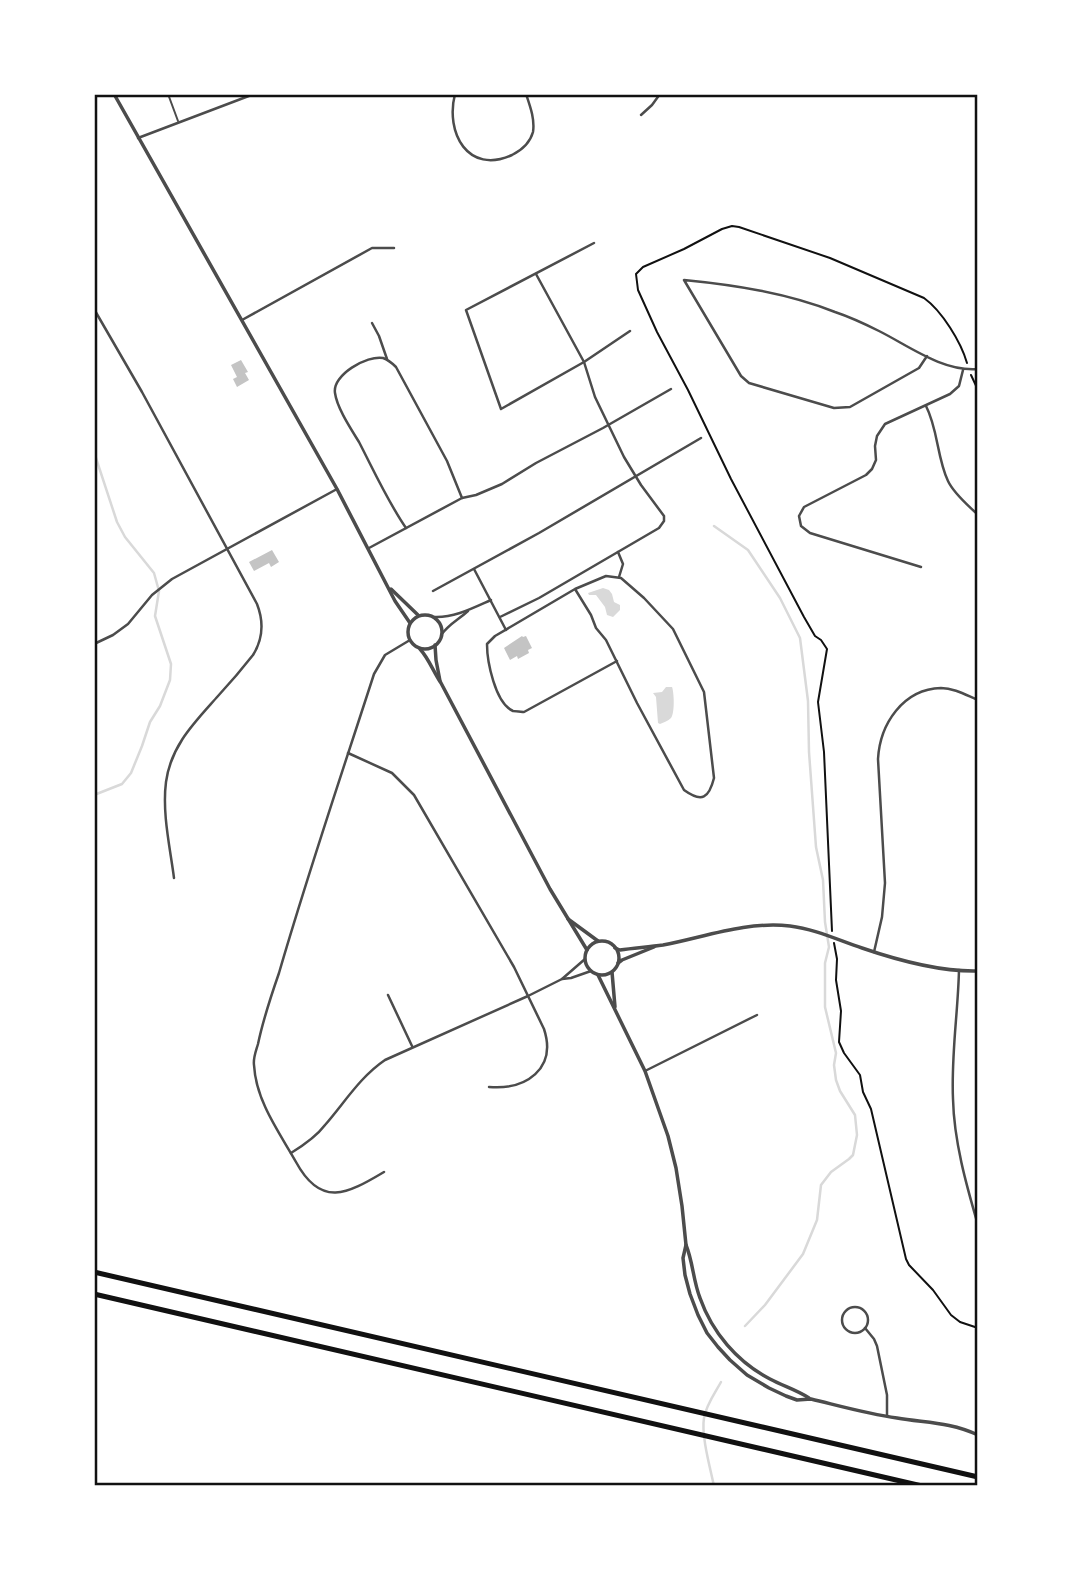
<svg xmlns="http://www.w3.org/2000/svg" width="1072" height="1580" font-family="'Times New Roman',serif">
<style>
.water{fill:#d9d9d9}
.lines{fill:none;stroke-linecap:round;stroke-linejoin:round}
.stream{stroke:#d9d9d9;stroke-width:2.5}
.building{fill:#c4c4c4}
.path{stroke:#111;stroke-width:2}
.service{stroke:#4c4c4c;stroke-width:2}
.minor{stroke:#4c4c4c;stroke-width:2.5}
.tertiary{stroke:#4c4c4c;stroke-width:3.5}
.motorway{stroke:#111;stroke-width:5}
.neatline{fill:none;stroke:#111;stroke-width:2.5}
</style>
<rect width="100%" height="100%" fill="#fff"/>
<!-- water -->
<g class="water">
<polygon points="603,588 609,590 612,594 614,602 620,605 620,610 613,617 607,615 605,607 596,595 589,595 588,593"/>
<path d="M666,687h6c2,5 3,26 -1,31 -3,3 -7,4 -11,6l-2,-1 -2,-26 -3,-4 9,-1z"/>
</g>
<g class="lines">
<!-- stream -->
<g class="stream">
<polyline points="94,452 117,522 125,537 154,573 159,591 155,616 171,664 170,680 160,706 150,722 142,746 131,773 122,784 94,795"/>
<polyline points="714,526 748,550 780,598 800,638 808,701 809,752 816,847 823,880 825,922 829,947 825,963 825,1007 836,1053 834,1065 836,1080 840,1091 855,1115 857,1135 853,1155 849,1159 831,1172 821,1185 817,1220 803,1254 765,1305 745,1326"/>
<path d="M714,1486c-4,-19 -13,-51 -10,-68 2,-13 11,-25 17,-36"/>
</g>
</g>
<!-- building -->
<g class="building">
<polygon points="241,360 248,372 245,373 249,380 237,387 233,379 237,377 231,365"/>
<polygon points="272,550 279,562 271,567 269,563 254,571 249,562"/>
<polygon points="522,636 523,637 526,636 532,648 528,650 529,653 518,659 517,656 510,660 504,648"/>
</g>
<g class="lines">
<!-- path -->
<g class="path">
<polyline points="971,375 978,390"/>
<path d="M832,931l-8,-179 -6,-50 9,-53 -6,-9 -6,-4 -11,-19 -73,-138 -43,-89 -31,-58 -19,-42 -2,-16 7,-7 41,-18 38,-20 10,-3 7,1 91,31 94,40c18,13 37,44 43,65"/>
<polyline points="834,943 837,959 836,980 841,1011 839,1042 844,1053 860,1075 863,1092 871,1109 906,1259 909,1265 933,1290 951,1315 960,1322 978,1328"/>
</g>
<!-- service -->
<polyline class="service" points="168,94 178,121"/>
<!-- minor -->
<g class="minor">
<path d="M455,94c-10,39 13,81 57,61 10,-5 18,-12 21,-23 2,-13 -3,-26 -7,-38"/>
<polyline points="641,115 652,105 660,94"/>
<polyline points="138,138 254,94"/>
<polyline points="594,243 466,310 501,409 584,362 630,331"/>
<path d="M94,309l48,83 115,212c7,18 6,35 -4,51 -11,14 -23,28 -35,41 -23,26 -47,49 -52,86 -4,31 4,65 8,96"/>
<polyline points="242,320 372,248 394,248"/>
<polyline points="372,323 379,336 387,359"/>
<path d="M927,356l-8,12 -69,39 -16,1 -85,-25 -8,-7 -57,-96c51,5 103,13 151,32 15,5 30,12 44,19 30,15 64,41 99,38"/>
<path d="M926,406c12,23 11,52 22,75 6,13 20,24 30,34"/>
<path d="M406,528c-18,-26 -32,-57 -47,-86 -8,-13 -22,-34 -24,-49 -3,-18 32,-38 48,-35 6,2 9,5 13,9l51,94 15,37"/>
<polyline points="369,548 462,498 476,495 502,484 536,463 603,428 671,389"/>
<polyline points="618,552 623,564 619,577"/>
<polyline points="921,567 810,533 801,526 799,516 804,507 866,475 872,469 876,460 875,446 877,436 885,424 950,394 959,386 963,370"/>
<polyline points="474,569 506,630"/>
<path d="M575,589l16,26 5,13 10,12 31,63 47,87c18,13 25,8 30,-12l-10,-86 -31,-63 -29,-31 -23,-20 -15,-2 -31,13 -80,47 -8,8c0,17 8,59 26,67 1,0 10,1 11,1l93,-51"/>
<polyline points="433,591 539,533 701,438"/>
<path d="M434,617c20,1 39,-9 57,-17"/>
<polyline points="500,617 539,598 659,528 664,521 664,516 641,485 624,457 595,397 584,362 536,274"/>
<path d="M441,635c9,-12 16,-14 27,-24"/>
<polyline points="94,644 113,635 128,624 152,595 172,579 337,489"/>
<path d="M348,753l44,20 22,22 100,172 30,62c13,40 -18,61 -55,58"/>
<path d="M874,952l8,-35 3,-34 -7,-124c2,-35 25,-70 63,-71 13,0 25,7 37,12"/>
<path d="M959,970c-1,43 -8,85 -6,129 1,42 13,85 25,126"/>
<polyline points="562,979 571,978 591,971"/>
<polyline points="388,995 412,1046"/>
<polyline points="645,1071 757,1015"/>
<path d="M291,1153c13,-8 25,-16 34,-28 20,-23 35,-48 60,-65l143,-64 34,-17 23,-20"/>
<path d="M384,1172c-37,22 -63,36 -88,-10 -17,-30 -40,-61 -42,-97 -1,-7 2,-14 4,-21 5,-24 13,-48 21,-71 29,-100 63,-200 95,-299l11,-19 25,-15"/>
<circle cx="855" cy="1320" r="13"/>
<polyline points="865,1328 874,1339 877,1346 887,1395 887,1416"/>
</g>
<!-- tertiary -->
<g class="tertiary">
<polyline points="114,94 337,489 395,601 410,623"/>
<polyline points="391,589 418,615"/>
<circle cx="425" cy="632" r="17"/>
<polyline points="435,645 436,660 440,681"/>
<path d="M420,649c9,10 13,22 21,34l109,206 37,61"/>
<polyline points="568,919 598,941"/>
<circle cx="602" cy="958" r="17"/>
<path d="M615,948l5,2c14,-2 29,-3 43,-5 42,-8 83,-24 127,-19 25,3 48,14 72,22 35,12 79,24 116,23"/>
<polyline points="618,963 622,960 654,947"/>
<polyline points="612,972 615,1007"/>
<path d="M598,975l47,96 23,65 8,32 6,38 4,39 -3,13 2,17 5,19 8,21 9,18 11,14 12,13 17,15 22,13 17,8 11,4 14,-1c29,7 57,15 86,19 29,5 53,4 81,17"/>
<path d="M686,1245c7,17 7,35 14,53 12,34 37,64 70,81 13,7 27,11 39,19"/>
</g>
<!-- motorway -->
<g class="motorway">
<polyline points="94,1272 978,1477"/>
<polyline points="94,1294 922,1486"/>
</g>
</g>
<!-- border -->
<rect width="1072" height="1580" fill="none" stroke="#ffffff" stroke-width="192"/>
<rect x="96" y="96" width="880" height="1388" class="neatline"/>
</svg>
